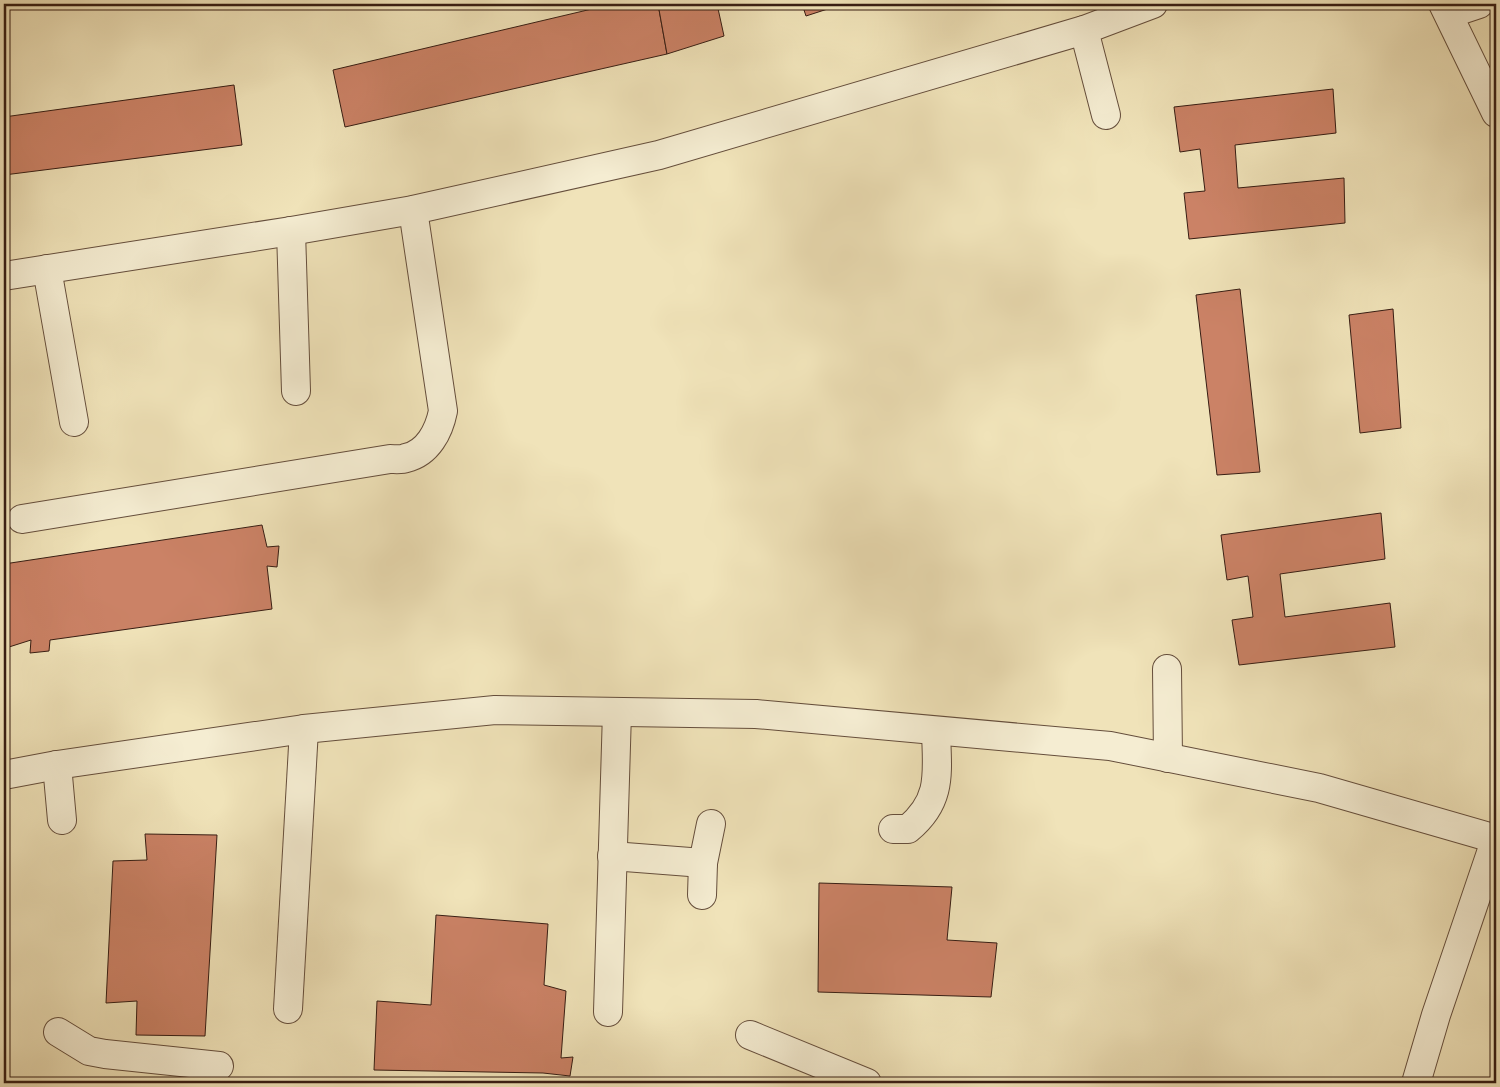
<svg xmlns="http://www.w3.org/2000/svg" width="1500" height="1087" font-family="'Libre Bodoni',serif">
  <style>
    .building { fill: #cb8266; stroke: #371d13 }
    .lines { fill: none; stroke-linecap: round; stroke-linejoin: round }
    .minor-casing { stroke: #654e3c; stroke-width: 30 }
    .minor { stroke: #f5edd2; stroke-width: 28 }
  </style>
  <rect width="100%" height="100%" fill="#f0e3b9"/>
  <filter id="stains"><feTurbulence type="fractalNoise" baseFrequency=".004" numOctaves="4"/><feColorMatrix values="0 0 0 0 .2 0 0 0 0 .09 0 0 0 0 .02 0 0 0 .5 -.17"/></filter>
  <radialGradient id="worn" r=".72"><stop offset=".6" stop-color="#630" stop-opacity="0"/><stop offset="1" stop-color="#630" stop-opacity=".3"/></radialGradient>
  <g class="building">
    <polygon points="613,4 658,4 667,54 345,127 333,70"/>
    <polygon points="658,4 717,4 724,36 667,54"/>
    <polygon points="802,4 843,4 806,16"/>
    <polygon points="234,85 242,145 4,175 4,117"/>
    <polygon points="1333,89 1336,133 1235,145 1238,188 1344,178 1345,223 1189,239 1184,193 1205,191 1200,149 1180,152 1174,107"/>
    <polygon points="1240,289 1260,472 1217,475 1196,295"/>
    <polygon points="1393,309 1401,428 1360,433 1349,315"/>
    <polygon points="1381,513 1385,559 1280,574 1285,617 1390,603 1395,647 1239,665 1232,620 1253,617 1248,576 1227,580 1221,535"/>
    <polygon points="262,525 267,547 279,546 277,567 267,566 272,609 50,640 49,651 30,653 31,640 9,647 4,614 4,564"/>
    <polygon points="145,834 217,835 205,1036 136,1035 137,1001 106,1003 113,861 147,860"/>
    <polygon points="819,883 952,887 947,940 997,943 991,997 818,992"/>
    <polygon points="436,915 548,924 544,985 566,991 561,1058 573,1057 570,1076 543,1073 374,1070 377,1001 431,1005"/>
  </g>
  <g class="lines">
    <defs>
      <g id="minor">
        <polyline points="1443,4 1496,113"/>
        <polyline points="1449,14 1479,4"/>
        <polyline points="1084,30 1106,115"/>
        <polyline points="291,231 296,391"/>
        <polyline points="47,269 74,422"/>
        <polyline points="4,276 291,231 413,210 659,155 1084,30 1153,4"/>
        <path d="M22 519 390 459C395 459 401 460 406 458 428 453 439 431 443 411L413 210"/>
        <polyline points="1167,669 1168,758"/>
        <polyline points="57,765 62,820"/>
        <polyline points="4,775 57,765 304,729 495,710 756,714 1110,746 1319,788 1496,839"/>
        <path d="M893 829H908C943 800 937 772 936 731"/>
        <polyline points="612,856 703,863"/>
        <polyline points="702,895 703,863 711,824"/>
        <polyline points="288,1009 304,729"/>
        <polyline points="608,1012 617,712"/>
        <polyline points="58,1032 89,1051 105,1054 219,1066"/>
        <polyline points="750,1035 867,1083"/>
        <polyline points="1416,1083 1436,1015 1496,838"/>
      </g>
    </defs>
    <use href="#minor" class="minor-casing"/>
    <use href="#minor" class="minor"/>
  </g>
  <rect width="1500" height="1087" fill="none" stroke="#f0e3b9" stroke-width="20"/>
  <rect x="5" y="5" width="1490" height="1077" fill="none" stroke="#371d13" stroke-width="2.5"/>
  <rect x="10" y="10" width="1480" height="1067" fill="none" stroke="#371d13"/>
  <rect width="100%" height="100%" filter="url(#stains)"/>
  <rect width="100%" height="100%" fill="url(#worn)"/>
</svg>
